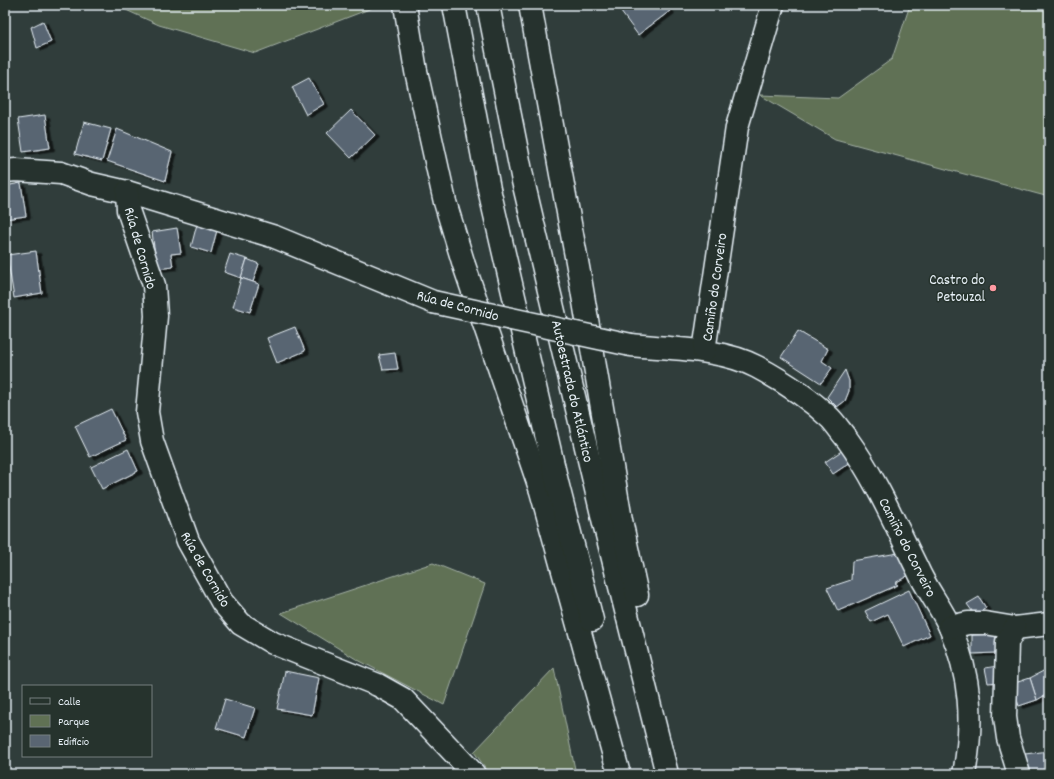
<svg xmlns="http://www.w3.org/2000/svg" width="1054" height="779" font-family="Dekko,sans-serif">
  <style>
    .green { fill: #607154; stroke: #a4b1a6 }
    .building { fill: #596572; stroke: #e8f1f8; filter: url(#shadow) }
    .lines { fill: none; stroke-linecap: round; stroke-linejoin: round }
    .minor-casing { stroke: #e8f1f8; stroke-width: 25 }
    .highway-casing { stroke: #e8f1f8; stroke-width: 25 }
    .minor { stroke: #26332d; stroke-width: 22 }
    .highway { stroke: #26332d; stroke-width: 22 }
    .minor-bridge-casing { stroke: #e8f1f8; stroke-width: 25; stroke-linecap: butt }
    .minor-bridge { stroke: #26332d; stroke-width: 22 }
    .poi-dot { fill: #ff9aa2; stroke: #26332d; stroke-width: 1.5 }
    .labels { text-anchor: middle; stroke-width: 3; stroke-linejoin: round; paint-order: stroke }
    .street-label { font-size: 15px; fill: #e8f1f8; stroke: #26332d }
    .poi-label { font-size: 15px; fill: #e8f1f8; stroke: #26332d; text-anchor: end }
  </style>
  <defs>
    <filter id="shadow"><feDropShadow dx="4.5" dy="2.5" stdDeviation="0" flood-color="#0009"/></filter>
  </defs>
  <rect width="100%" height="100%" fill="#303d3b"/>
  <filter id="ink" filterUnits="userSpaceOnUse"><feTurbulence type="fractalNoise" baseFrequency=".025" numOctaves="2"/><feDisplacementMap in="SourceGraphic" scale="8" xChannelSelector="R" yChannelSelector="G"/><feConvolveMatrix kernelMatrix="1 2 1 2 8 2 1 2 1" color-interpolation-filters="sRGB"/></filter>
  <g filter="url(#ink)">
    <g class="green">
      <polygon points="115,5 372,5 372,8 255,53 159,25"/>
      <polygon points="910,5 1049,5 1049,197 835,139 760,95 838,98 892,59"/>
      <polygon points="433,563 485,584 444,705 356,659 281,613"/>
      <polygon points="554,668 576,774 490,774 474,752"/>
    </g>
    <g class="building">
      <polygon points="631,5 666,5 670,11 638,35 621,12"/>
      <polygon points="43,21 51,42 37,48 31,27"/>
      <polygon points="309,78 324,104 306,115 292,87"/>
      <polygon points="351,110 375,135 351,158 327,133"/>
      <polygon points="45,115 50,148 23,152 18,119"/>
      <polygon points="84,122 111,129 102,161 75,154"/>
      <polygon points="117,129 172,152 165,181 107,161"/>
      <polygon points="21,183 26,216 5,219 5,186"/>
      <polygon points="197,224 217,230 211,253 191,247"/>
      <polygon points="177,228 181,253 171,254 173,267 157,269 152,232"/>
      <polygon points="36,251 42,293 14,298 7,255"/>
      <polygon points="230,254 247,259 241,278 224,272"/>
      <polygon points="247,259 259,264 253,282 241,278"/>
      <polygon points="241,278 259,284 250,312 233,307"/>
      <polygon points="295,327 305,351 277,363 267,338"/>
      <polygon points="798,331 828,349 822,361 832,368 821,383 781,357"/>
      <polygon points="395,353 398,369 383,370 379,355"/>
      <polygon points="845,370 849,381 849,391 845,401 837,407 827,397"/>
      <polygon points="111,409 126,440 90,457 75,426"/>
      <polygon points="128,449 138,471 102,489 91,467"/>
      <polygon points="843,450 851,462 833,474 825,462"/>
      <polygon points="898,553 909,575 895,583 898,585 838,611 827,588 851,580 852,561"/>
      <polygon points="909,590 930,635 904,647 888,614 871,622 865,611"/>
      <polygon points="979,597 986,608 975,615 967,604"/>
      <polygon points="996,634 996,653 972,654 972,635"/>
      <polygon points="998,666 1000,682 988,683 985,668"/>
      <polygon points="1049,668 1049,693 1037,700 1030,678"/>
      <polygon points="285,671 319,678 312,715 277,709"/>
      <polygon points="1030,678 1037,700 1019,706 1012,684"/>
      <polygon points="225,699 255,708 246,737 216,728"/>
      <polygon points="1049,751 1049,774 1028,774 1025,754"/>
    </g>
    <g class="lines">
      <defs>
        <g id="minor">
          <polyline points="5,171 16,170 61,173 92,184 127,192 275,237 433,302"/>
          <polyline points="127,192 128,210 154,285 156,316 147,412 152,441 188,541 222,602 241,624 273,643 378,685 403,699 474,774"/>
          <path d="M631 345C671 349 721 348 757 367 783 381 808 397 830 418 836 424 841 432 847 439 876 479 895 524 917 568 926 589 941 607 950 627 971 677 974 721 964 774"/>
          <polyline points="704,351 737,127 773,5"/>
          <polyline points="950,627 968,623 985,623 1015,628 1049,624"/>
          <polyline points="1015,628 1007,642 1005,717 1008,738 1019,774"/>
        </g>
        <g id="highway">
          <polyline points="405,5 416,71 445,202 464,265 541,491 619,774"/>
          <polyline points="454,5 489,189 558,486 592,620"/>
          <polyline points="488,5 523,181 604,523 667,774"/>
          <polyline points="530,5 580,278 621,520 637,595"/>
        </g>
      </defs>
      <use href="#minor" class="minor-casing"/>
      <use href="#highway" class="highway-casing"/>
      <use href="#minor" class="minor"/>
      <use href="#highway" class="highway"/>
      <defs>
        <polyline id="minor-bridge" points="433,302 631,345"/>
      </defs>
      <use href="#minor-bridge" class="minor-bridge-casing"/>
      <use href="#minor-bridge" class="minor-bridge"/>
    </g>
  </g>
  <circle class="poi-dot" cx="993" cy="288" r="4"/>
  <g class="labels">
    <g class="street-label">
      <text transform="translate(141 248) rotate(74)" y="5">Rúa de Cornido</text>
      <text transform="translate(714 287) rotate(-82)" y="5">Camiño do Corveiro</text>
      <text transform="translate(458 305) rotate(15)" y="5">Rúa de Cornido</text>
      <text transform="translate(573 391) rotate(77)" y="5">Autoestrada do Atlántico</text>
      <text transform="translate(908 547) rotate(63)" y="5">Camiño do Corveiro</text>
      <text transform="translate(206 569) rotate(60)" y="5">Rúa de Cornido</text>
    </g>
    <g class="poi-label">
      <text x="985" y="284">Castro do<tspan x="985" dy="17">Petouzal</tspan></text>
    </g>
  </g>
  <rect width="1054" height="779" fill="none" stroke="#26332d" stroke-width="20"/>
  <rect x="10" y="10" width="1034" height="759" fill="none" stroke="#e8f1f8" stroke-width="1.5" filter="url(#ink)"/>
  <rect x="22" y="685" width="130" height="72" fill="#26332d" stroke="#747f7e"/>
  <rect x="30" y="698" width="20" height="6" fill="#26332d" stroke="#747f7e"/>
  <text x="58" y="705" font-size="12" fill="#e8f1f8">Calle</text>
  <rect x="30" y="715" width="20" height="12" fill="#607154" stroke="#747f7e"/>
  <text x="58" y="725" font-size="12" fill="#e8f1f8">Parque</text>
  <rect x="30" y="735" width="20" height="12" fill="#596572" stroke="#747f7e"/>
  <text x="58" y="745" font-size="12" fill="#e8f1f8">Edificio</text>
</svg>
